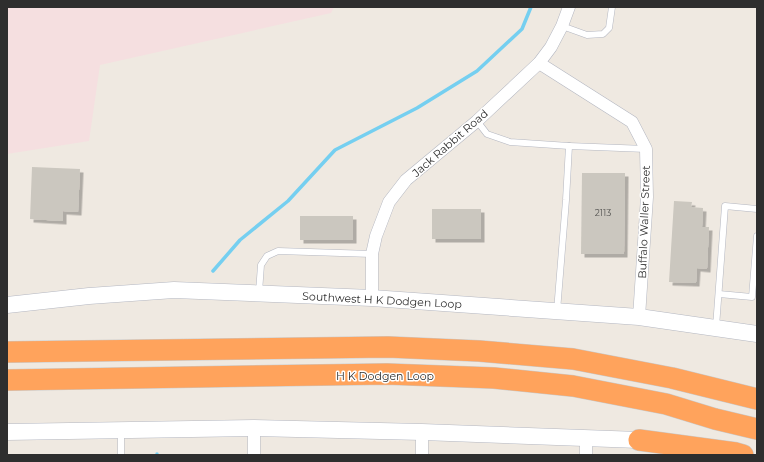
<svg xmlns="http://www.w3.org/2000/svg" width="764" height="462" font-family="Montserrat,sans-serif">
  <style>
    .medical { fill: #f5dfe0 }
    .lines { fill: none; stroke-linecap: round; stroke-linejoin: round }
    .stream { stroke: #75cff0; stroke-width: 3.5 }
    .building { fill: #cbc7bf; filter: url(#shadow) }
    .lane-casing { stroke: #b4b7c1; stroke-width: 7 }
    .street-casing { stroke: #b4b7c1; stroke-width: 13 }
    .secondary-casing { stroke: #b4b7c1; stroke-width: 17 }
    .highway-casing { stroke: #c9c9c9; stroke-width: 22 }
    .lane { stroke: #fff; stroke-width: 6 }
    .street { stroke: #fff; stroke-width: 12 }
    .secondary { stroke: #fff; stroke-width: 16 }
    .highway { stroke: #ffa35c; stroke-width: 21 }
    .labels { text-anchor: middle; stroke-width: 3; stroke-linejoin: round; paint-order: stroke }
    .number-label { font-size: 9px; fill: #555452 }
    .street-label { font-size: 11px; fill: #2e2e2e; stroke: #fff }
  </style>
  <defs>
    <filter id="shadow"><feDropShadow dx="3.5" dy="3.5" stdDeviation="0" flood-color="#0004"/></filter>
  </defs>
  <rect width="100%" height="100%" fill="#efe9e1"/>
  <polygon class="medical" points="7,7 334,7 331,13 100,65 89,141 7,154"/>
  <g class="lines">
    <g class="stream">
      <polyline points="213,271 240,240 288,201 335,150 417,108 477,71 522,29 531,7"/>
      <polyline points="157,455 157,454"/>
    </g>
  </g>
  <g class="building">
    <polygon points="32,167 80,169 78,212 63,211 63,221 30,219"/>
    <polygon points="582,173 625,173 624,254 581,254"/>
    <polygon points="674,201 692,202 691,207 703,208 702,227 709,227 707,269 697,268 696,283 669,282"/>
    <rect x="432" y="209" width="49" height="30"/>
    <rect x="300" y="216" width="53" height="24"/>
  </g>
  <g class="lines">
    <defs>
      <g id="lane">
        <polyline points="562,26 587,35 603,34 609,28 612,7"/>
        <polyline points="477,121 487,134 510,142 569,146"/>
        <polyline points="259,292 261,265 267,256 278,251 372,254"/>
        <polyline points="719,294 752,297 757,236"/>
        <polyline points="557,311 566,200 569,146 646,149"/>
        <polyline points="716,327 725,206 757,209"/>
        <polyline points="121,455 121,431"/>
      </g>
      <g id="street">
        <polyline points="539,63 632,122 646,149 647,197 639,317"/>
        <polyline points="372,298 372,254 376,236 389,202 406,180 477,121 539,63 551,47 562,26 569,7"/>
        <polyline points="254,428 254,455"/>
        <polyline points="586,438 586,455"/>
        <polyline points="422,455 422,432"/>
      </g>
      <g id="secondary">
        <polyline points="7,305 89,296 174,290 372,298 639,317 757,334"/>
        <polyline points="7,432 254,428 422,432 639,440 649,442"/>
      </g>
      <g id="highway">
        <polyline points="7,352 388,347 479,351 573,359 672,378 757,399"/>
        <polyline points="7,380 387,374 494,378 573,386 666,404 715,419 757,429"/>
        <polyline points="639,440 736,453 743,455"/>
      </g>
    </defs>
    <use href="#lane" class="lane-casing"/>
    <use href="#street" class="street-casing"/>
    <use href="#secondary" class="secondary-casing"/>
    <use href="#highway" class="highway-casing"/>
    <use href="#lane" class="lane"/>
    <use href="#street" class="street"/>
    <use href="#secondary" class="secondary"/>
    <use href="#highway" class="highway"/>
  </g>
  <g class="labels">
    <g class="number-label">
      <text x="603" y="216">2113</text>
    </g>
    <g class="street-label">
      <text transform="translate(450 143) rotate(-41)" y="4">Jack Rabbit Road</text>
      <text transform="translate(644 222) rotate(-88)" y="4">Buffalo Waller Street</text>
      <text transform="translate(382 300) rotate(3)" y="4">Southwest H K Dodgen Loop</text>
      <text x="385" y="380">H K Dodgen Loop</text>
    </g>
  </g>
  <rect width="764" height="462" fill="none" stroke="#2e2e2e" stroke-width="16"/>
</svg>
